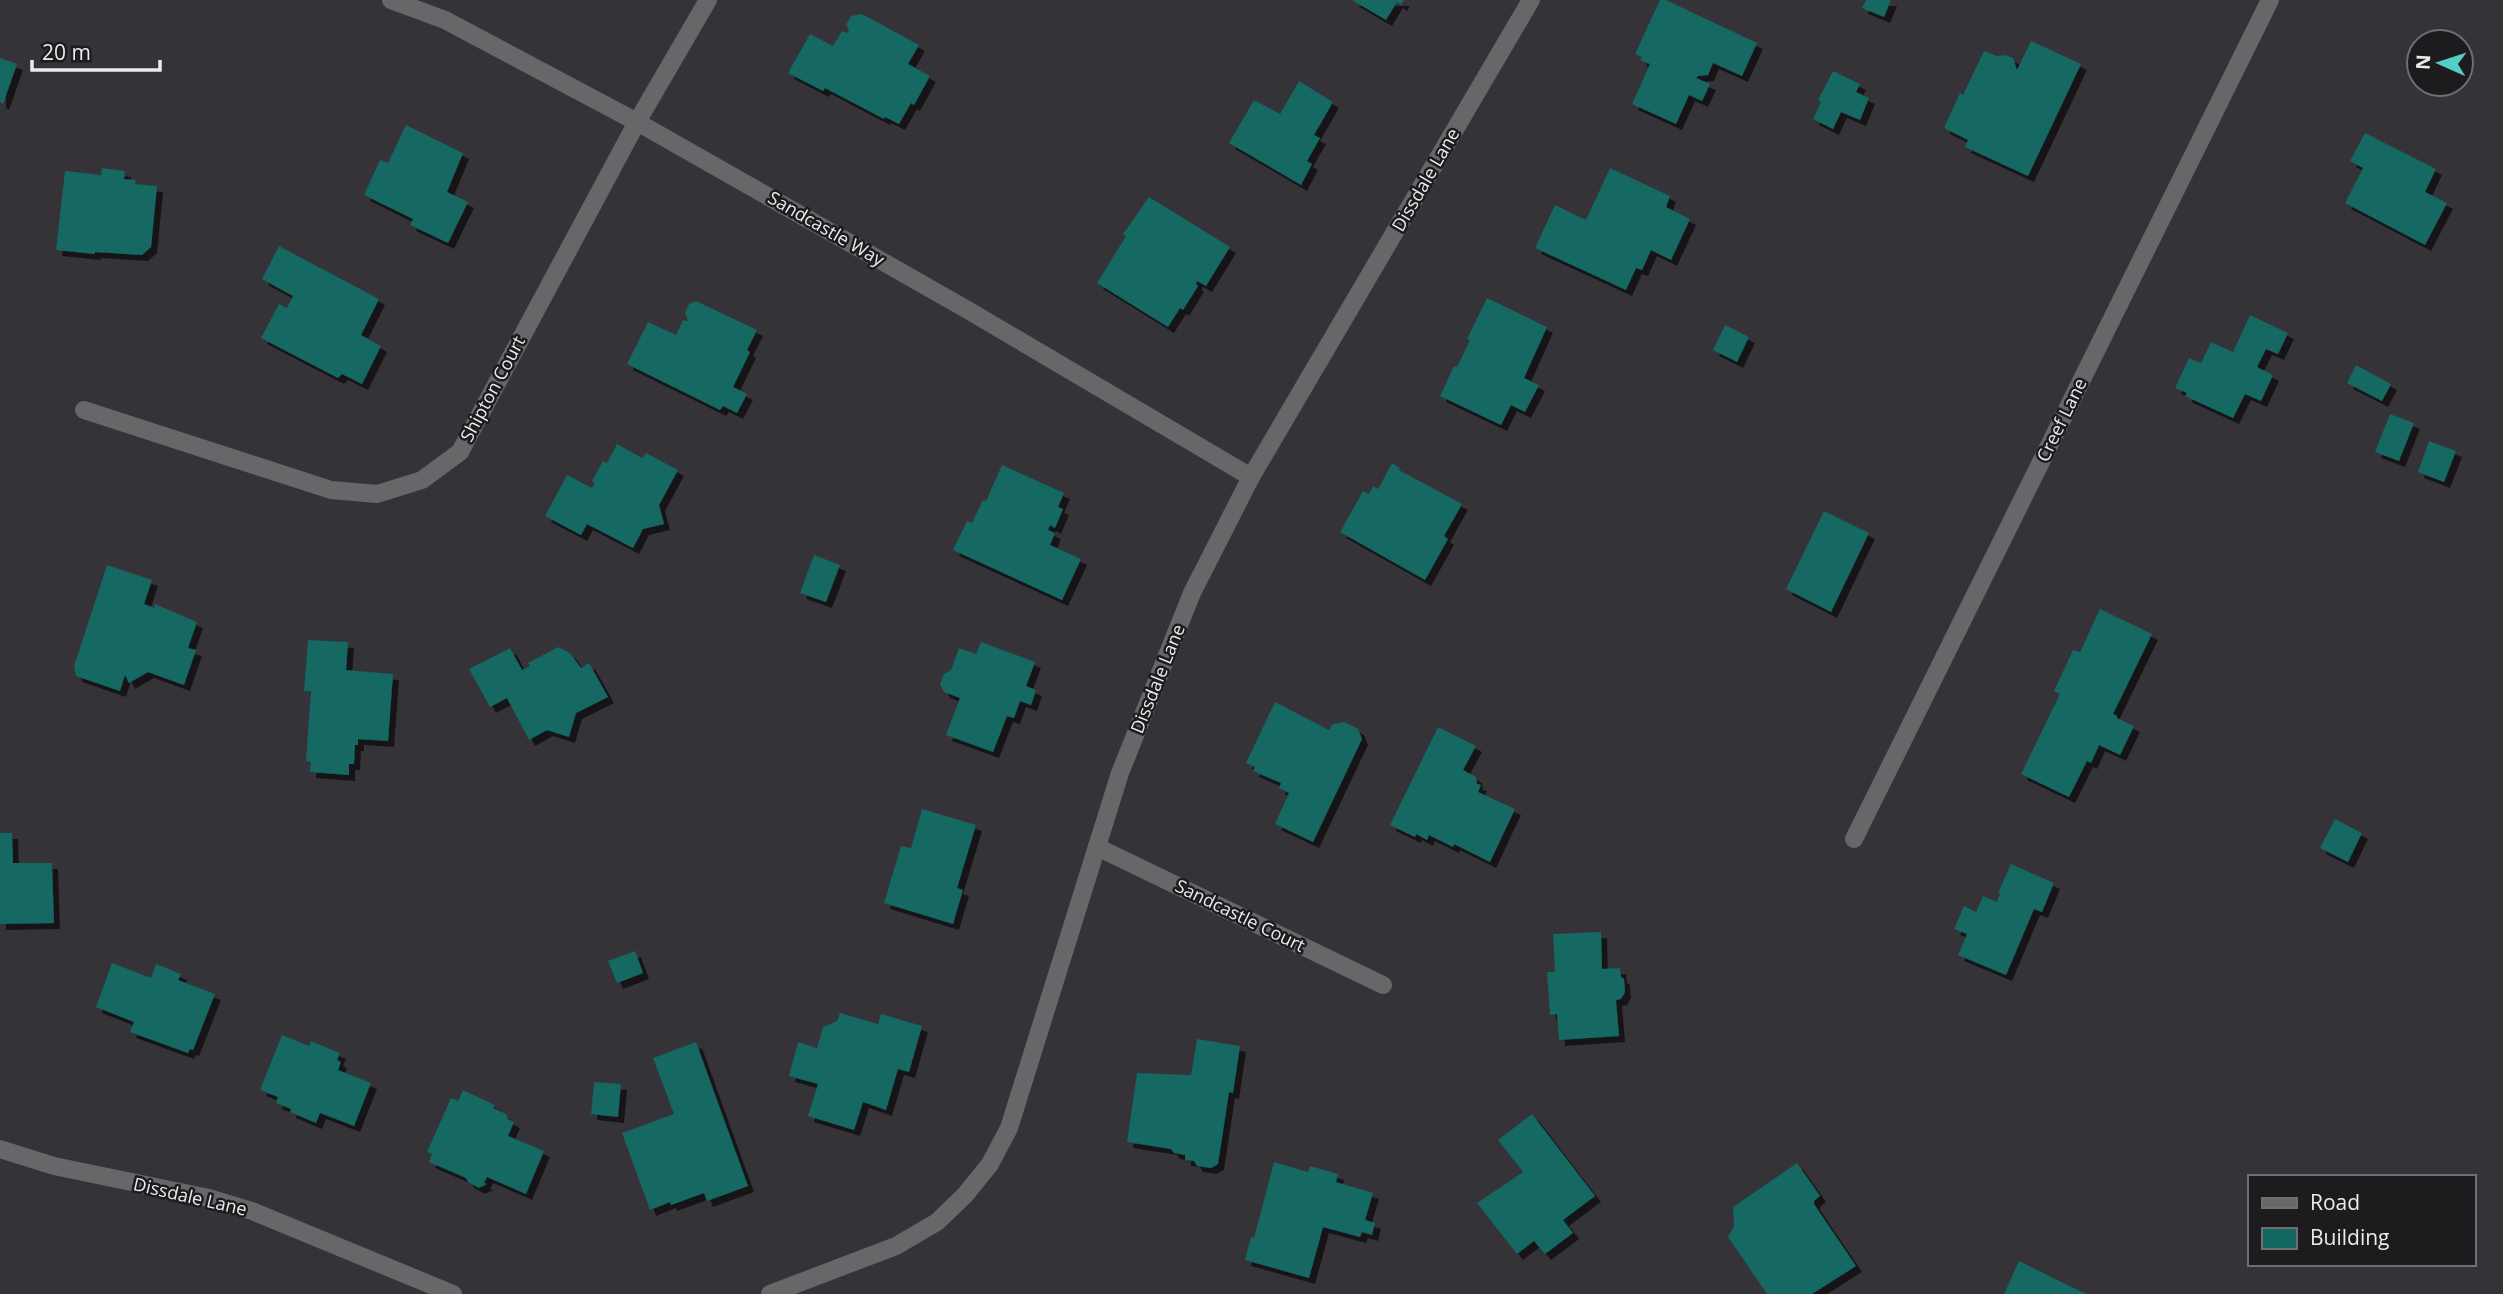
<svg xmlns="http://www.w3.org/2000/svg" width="2503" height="1294" font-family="'Open Sans',sans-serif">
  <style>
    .building { fill: #126763; filter: url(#shadow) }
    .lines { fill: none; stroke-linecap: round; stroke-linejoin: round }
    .street { stroke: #686669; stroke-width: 18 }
    .labels { text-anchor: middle; stroke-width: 5; stroke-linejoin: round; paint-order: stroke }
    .street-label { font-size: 18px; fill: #edeaee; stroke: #1d1b1e }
  </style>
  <defs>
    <filter id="shadow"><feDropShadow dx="6" dy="6" stdDeviation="0" flood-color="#0009"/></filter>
  </defs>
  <rect width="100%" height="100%" fill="#363338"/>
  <g class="building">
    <polygon points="1352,0 1404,0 1401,5 1397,2 1386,20"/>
    <polygon points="1660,0 1666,0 1757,43 1742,76 1713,63 1708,75 1698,76 1696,78 1710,84 1702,101 1689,95 1676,124 1632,104 1650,64 1640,60 1642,57 1635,54"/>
    <polygon points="1866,0 1891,0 1884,17 1862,8"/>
    <polygon points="862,14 919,45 908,64 930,76 914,105 911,103 899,124 885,117 884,119 825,88 823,91 788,73 810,34 833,46 842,31 847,33 849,30 846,25 851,16"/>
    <polygon points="2031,41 2081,64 2028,176 1965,147 1968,140 1944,128 1960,93 1963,95 1984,51 1997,56 2005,55 2013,58 2017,70"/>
    <polygon points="0,58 17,64 3,104 0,102"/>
    <polygon points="1833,71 1860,84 1856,92 1869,98 1860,120 1841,112 1833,129 1813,119 1821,102 1818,100"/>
    <polygon points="1299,81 1333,102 1314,135 1320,138 1307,161 1312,164 1301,185 1229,143 1254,100 1280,114"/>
    <polygon points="406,125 463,153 447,192 468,202 448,243 410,225 413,219 364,195 380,160 388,163"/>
    <polygon points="2365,133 2436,169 2425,192 2447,203 2425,245 2345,203 2363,168 2350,161"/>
    <polygon points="102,168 125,171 124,179 136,180 135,184 157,186 151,247 142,255 95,252 95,254 56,250 65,171 101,175"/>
    <polygon points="1610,168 1670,196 1666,207 1690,219 1671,260 1651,250 1642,270 1636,268 1626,290 1535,248 1555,205 1586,220"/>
    <polygon points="1149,197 1230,247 1206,286 1197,281 1196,284 1198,286 1183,310 1180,308 1168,327 1097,283 1126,236 1123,234"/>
    <polygon points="279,246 379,299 361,335 381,346 362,384 342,374 338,378 261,338 279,304 287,308 293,296 262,279"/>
    <polygon points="1487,298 1547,327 1524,378 1539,385 1525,412 1511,405 1501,425 1440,396 1454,366 1457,367 1470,340 1467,339"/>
    <polygon points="696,301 757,330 747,350 750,352 733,387 747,394 737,413 723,406 720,410 627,364 648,322 676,335 683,320 688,321 685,313 689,304"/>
    <polygon points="2250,315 2288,333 2278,354 2266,349 2257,367 2273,375 2261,401 2245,394 2233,418 2185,396 2187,393 2175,388 2189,358 2201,363 2211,342 2233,352"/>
    <polygon points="1725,325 1749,337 1737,362 1713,350"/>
    <polygon points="2356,365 2391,384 2382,401 2347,383"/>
    <polygon points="2390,414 2414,423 2399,461 2375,452"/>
    <polygon points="2429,441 2456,451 2444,482 2418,472"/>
    <polygon points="617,444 642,458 646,453 678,470 659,505 664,524 643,529 633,548 587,524 581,535 545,516 567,475 592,488 595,483 592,481 603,461 607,463"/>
    <polygon points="1392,463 1400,468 1399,470 1462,504 1444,536 1448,539 1425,580 1340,532 1363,491 1369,494 1373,486 1378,489"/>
    <polygon points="1002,465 1064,493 1058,507 1063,509 1055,528 1050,525 1048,530 1055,533 1050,545 1081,559 1062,600 953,550 967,521 972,523 983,500 986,501"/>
    <polygon points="1824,511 1869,533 1831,612 1786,589"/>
    <polygon points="814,555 840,565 826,602 800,593"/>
    <polygon points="107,565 152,580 144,604 154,608 155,604 197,622 188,648 196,650 184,685 148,672 129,683 125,675 120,691 76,676 74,666"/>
    <polygon points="2100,609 2152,634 2113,714 2117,716 2117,718 2134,726 2120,755 2099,745 2091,763 2087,761 2069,797 2021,774 2060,694 2054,691 2073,650 2080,652"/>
    <polygon points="308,640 348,642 346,670 393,674 388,741 358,739 358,745 355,745 354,764 349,764 349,775 310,772 311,762 306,761 311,691 304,691"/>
    <polygon points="981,642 1035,662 1026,686 1036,690 1031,705 1020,701 1014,718 1007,716 993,752 946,735 960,698 944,692 940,684 944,674 951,670 959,648 976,654"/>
    <polygon points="558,647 570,653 581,668 589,663 608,697 576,713 569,737 547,730 529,740 507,698 490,707 469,669 510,648 522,670 530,666 528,663"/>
    <polygon points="1275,702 1329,730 1333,724 1345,722 1358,729 1362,739 1313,842 1275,824 1289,793 1279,788 1281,783 1253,771 1255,767 1246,763"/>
    <polygon points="1438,727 1476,746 1463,770 1476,777 1477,784 1481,785 1478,792 1515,809 1490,862 1454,844 1453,847 1429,835 1427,840 1416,834 1415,837 1390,825"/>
    <polygon points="922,809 976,825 957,888 963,890 953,924 884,903 901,846 911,848"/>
    <polygon points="2335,819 2362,833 2348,862 2320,848"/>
    <polygon points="0,833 12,833 13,863 52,863 54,923 0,924"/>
    <polygon points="2011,864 2054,883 2042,912 2034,909 2006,975 1958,955 1967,934 1954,929 1964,906 1976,912 1983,896 1997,902 2000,894 1998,893"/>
    <polygon points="1601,932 1602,969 1620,968 1621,977 1624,979 1625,992 1621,999 1616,1000 1619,1036 1559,1040 1557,1014 1550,1015 1547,972 1555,972 1553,934"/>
    <polygon points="635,951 643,973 617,983 608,961"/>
    <polygon points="112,963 151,978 156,964 181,974 178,980 215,994 193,1050 190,1049 188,1053 130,1032 134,1022 96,1007"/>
    <polygon points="840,1013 878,1024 881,1014 922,1026 909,1072 898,1069 886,1110 863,1102 854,1130 808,1116 818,1084 789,1076 798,1042 817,1048 823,1027 837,1021"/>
    <polygon points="282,1035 309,1046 311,1041 340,1053 337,1060 341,1062 338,1070 371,1083 354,1126 320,1113 316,1123 290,1112 291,1109 276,1103 278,1097 260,1090"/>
    <polygon points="1197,1039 1240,1046 1233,1093 1229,1092 1218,1164 1211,1168 1197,1166 1194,1161 1185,1160 1185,1155 1174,1153 1171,1149 1127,1142 1137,1073 1191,1075"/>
    <polygon points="696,1042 748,1186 707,1201 704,1193 671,1205 670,1202 650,1210 622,1133 674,1114 653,1058"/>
    <polygon points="594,1082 621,1084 618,1117 591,1114"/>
    <polygon points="463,1090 495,1105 493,1108 506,1114 508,1119 514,1122 508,1136 544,1151 526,1194 487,1177 484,1183 487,1184 479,1188 468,1182 466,1178 429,1162 432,1154 427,1152 451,1098 458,1101"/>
    <polygon points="1532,1114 1595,1196 1563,1220 1573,1233 1545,1254 1534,1241 1517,1254 1477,1203 1523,1172 1498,1140"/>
    <polygon points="1274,1162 1308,1172 1310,1166 1338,1174 1336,1182 1373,1193 1365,1220 1375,1223 1372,1235 1362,1232 1360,1237 1323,1227 1309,1278 1245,1260 1251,1237 1254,1238"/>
    <polygon points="1797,1163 1820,1196 1814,1201 1814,1204 1856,1266 1812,1294 1767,1294 1728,1237 1734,1226 1733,1207"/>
    <polygon points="2019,1261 2086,1294 2004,1294"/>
  </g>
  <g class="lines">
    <g class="street">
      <polyline points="391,0 445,20 637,122 966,309 1251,477"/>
      <polyline points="84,410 331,490 377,494 422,480 460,452 637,122 708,0"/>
      <polyline points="1854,839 2270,0"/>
      <polyline points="1097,847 1383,985"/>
      <polyline points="0,1149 54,1166 209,1198 252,1211 453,1294"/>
      <polyline points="770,1294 896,1246 937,1222 965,1195 990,1164 1009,1128 1120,773 1192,593 1251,477 1531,0"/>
    </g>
  </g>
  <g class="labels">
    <g class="street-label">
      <text transform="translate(1426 180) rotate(-60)" y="6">Dissdale Lane</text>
      <text transform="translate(826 229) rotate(30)" y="6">Sandcastle Way</text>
      <text transform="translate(493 389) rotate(-62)" y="6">Shipton Court</text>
      <text transform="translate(2062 420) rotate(-64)" y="6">Creef Lane</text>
      <text transform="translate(1158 679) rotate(-68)" y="6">Dissdale Lane</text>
      <text transform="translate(1240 916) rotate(26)" y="6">Sandcastle Court</text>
      <text transform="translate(190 1197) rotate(13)" y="6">Dissdale Lane</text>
    </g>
  </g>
  <rect x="2248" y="1175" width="228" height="91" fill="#1d1b1e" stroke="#706e71" stroke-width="2"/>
  <rect x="2262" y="1198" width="35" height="10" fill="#686669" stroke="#706e71" stroke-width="2"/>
  <text x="2310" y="1210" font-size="21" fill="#edeaee">Road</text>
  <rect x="2262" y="1228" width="35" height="21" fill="#126763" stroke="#706e71" stroke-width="2"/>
  <text x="2310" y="1245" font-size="21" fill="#edeaee">Building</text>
  <g transform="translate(2440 63) rotate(273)"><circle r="33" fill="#1d1b1e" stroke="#706e71" stroke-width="2"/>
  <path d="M0-5L12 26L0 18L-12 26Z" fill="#54cdc6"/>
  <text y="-10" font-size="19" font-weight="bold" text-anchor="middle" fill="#edeaee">N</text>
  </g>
  <path d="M32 60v10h128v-10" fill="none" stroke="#edeaee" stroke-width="3.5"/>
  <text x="42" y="60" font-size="21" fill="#edeaee" stroke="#1d1b1e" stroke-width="5" paint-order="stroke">20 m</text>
</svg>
